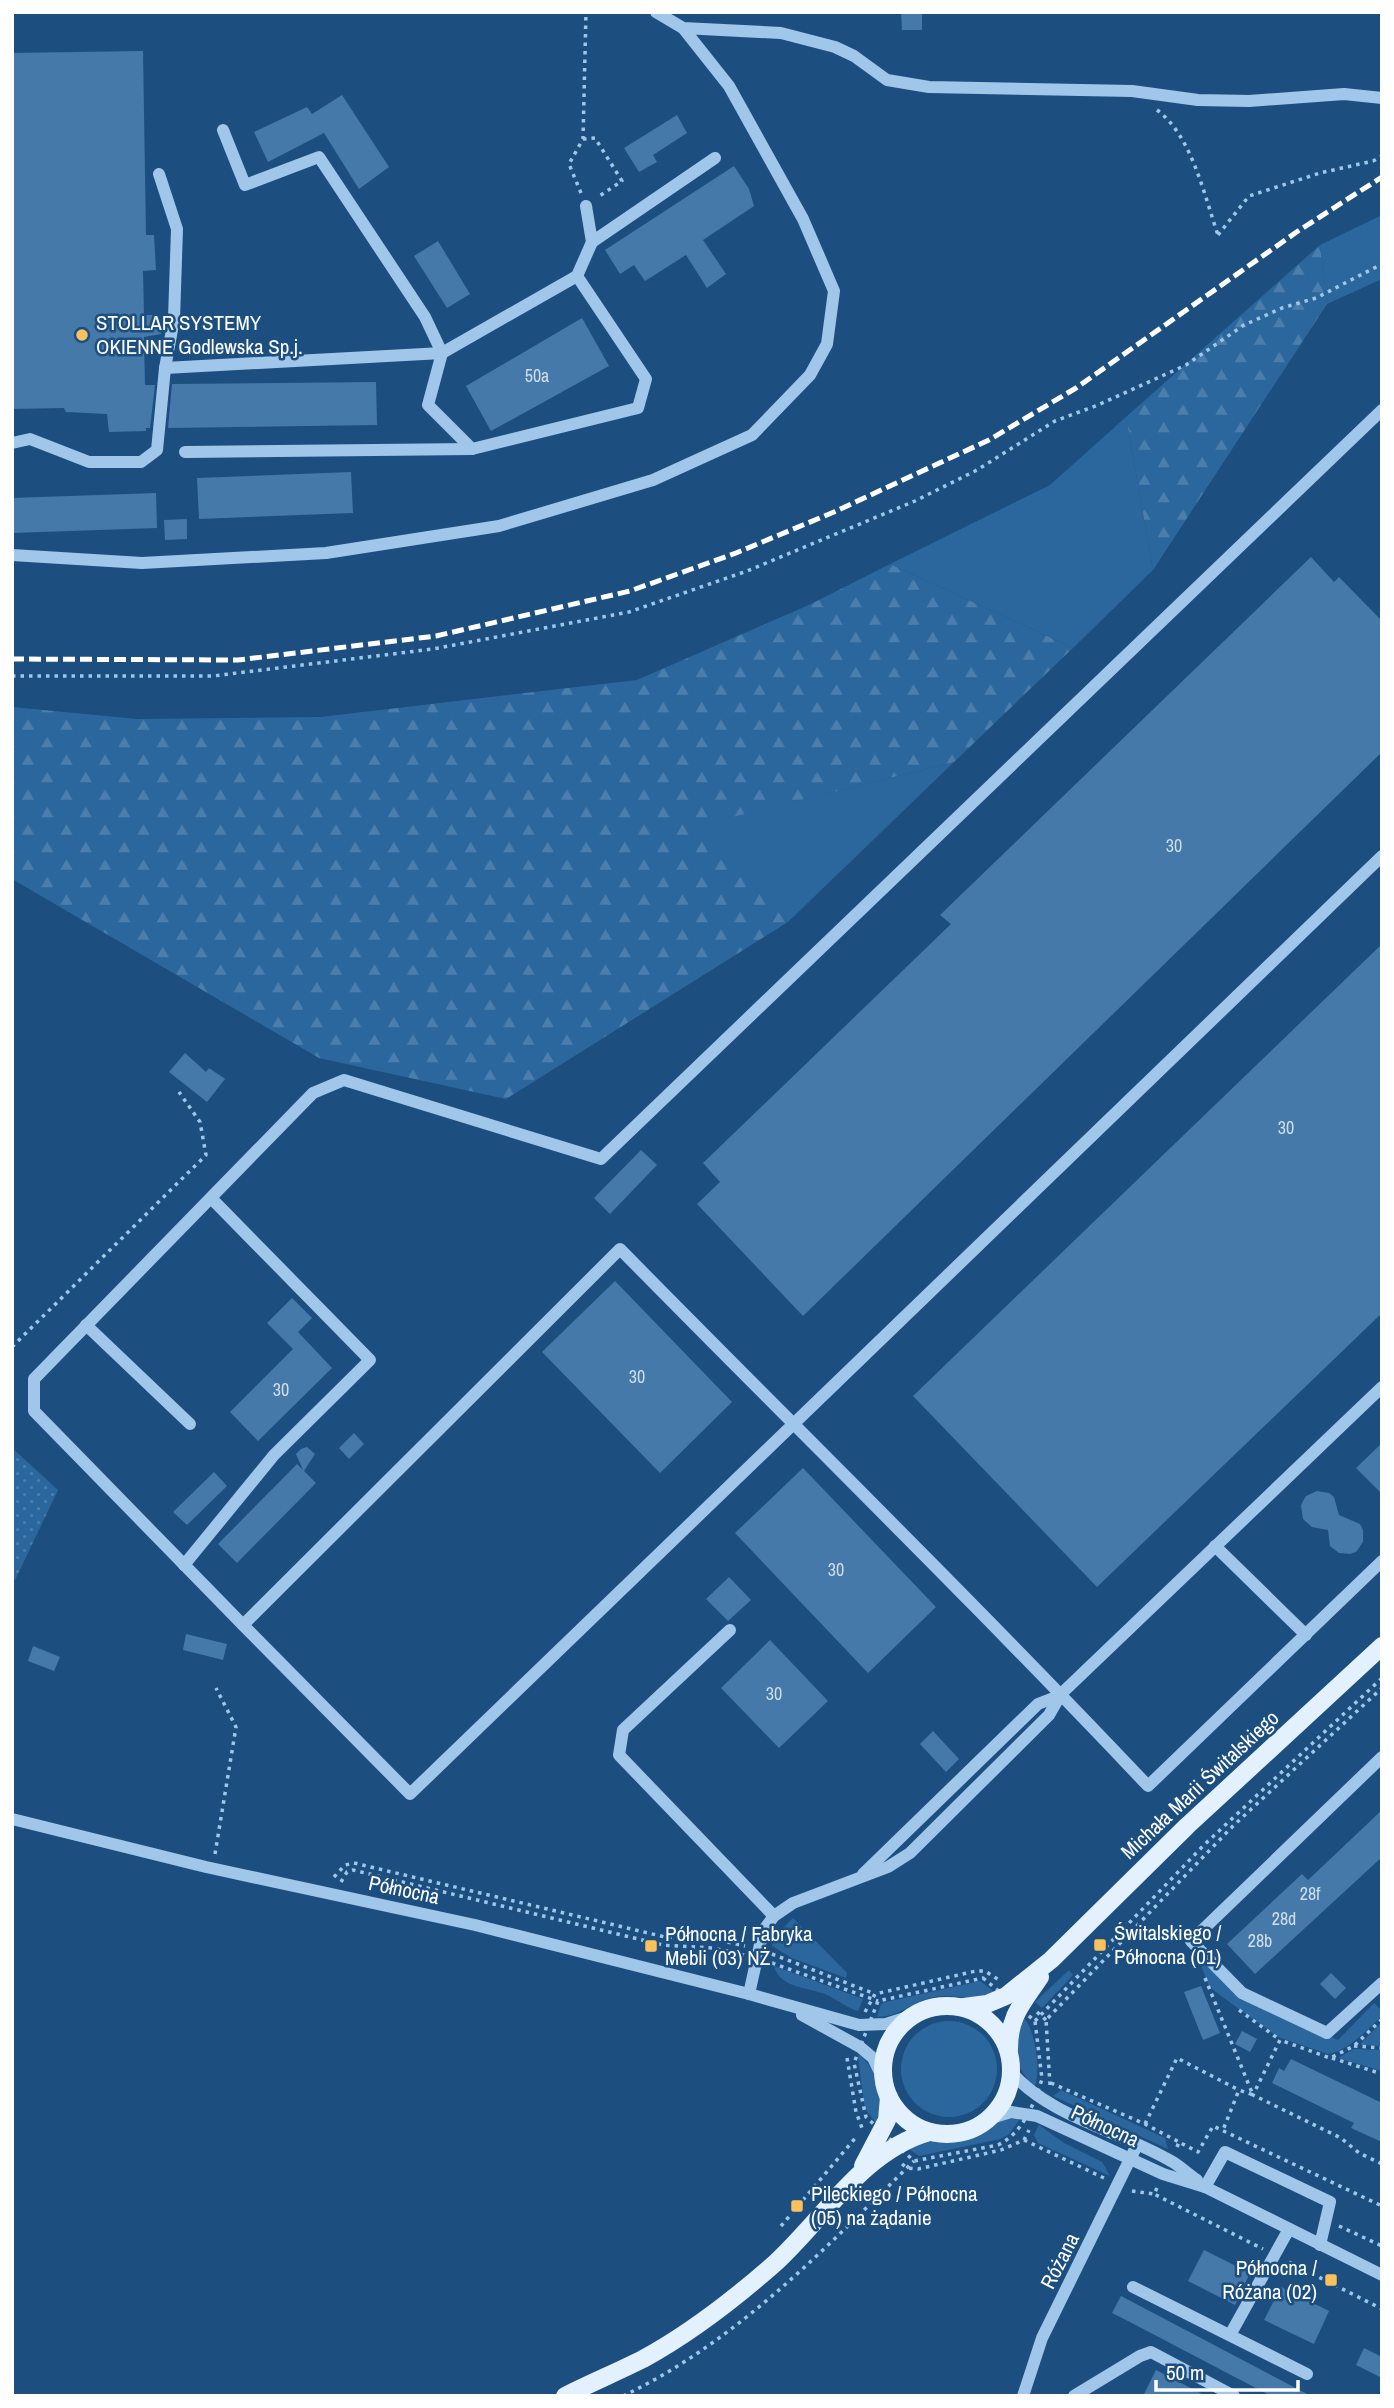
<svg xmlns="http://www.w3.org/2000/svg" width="1394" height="2408" font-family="'Archivo Narrow',sans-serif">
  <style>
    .grass { fill: #2b679d }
    .forest { fill: url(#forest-firs) }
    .park { fill: url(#park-dots) }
    .building { fill: #4479aa }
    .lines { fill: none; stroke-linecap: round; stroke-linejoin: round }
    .path { stroke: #a0c7e9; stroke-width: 3.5; stroke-dasharray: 3.5 5; stroke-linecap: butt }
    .minor { stroke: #a0c7e9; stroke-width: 12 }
    .major { stroke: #e3f0fe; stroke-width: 18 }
    .rail { stroke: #fff; stroke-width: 5; stroke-dasharray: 12 5; stroke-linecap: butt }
    .poi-dot { fill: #fac15d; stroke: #1c4f80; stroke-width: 2.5 }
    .labels { text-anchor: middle; stroke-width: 5; stroke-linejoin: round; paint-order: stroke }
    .number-label { font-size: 18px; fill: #d0deea }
    .poi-label { font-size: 21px; fill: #fff; stroke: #1c4f80; text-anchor: start }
    .street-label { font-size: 21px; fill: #fff; stroke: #1c4f80 }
  </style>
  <defs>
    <pattern id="forest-firs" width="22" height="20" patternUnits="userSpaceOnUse" patternTransform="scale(1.75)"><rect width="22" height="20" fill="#2b679d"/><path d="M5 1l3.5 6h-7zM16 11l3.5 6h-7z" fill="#4b7eac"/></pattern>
    <pattern id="park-dots" width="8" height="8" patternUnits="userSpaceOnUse" patternTransform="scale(1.75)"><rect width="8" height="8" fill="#2b679d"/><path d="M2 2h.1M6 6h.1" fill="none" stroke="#4b7eac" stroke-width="1.8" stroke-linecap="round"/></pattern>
  </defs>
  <rect width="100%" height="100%" fill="#1c4f80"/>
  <g class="grass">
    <polygon points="1382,215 1382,279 1327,304 1320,245"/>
    <polygon points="1126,417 1153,570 1073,648 890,564 1050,485"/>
    <polygon points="954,762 788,922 695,826"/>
    <polygon points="793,1918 847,1973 846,1978 792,1958 772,1946 775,1937"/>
    <path d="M1196 1952 1248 1999 1338 2040 1374 2003 1382 2011V2016C1365 2031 1350 2050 1328 2054L1278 2037 1221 1996 1209 1986Z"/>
    <path d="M774 1966 863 1999 858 2011C847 2008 838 2000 827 1995 809 1987 780 1989 774 1966Z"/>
    <polygon points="1069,1970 1073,1975 1042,2008 1035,2002"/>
    <path d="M980 1981 995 1992C975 2004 955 1993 934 1997 913 2001 899 2017 877 2017L881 2004 886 2002Z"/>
    <path d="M1023 2017C1035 2028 1041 2070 1035 2086 1010 2066 1016 2044 1023 2017Z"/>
    <circle cx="949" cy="2069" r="48"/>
    <polygon points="1382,2022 1382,2046 1361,2045 1361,2043"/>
    <polygon points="1354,2049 1382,2050 1382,2071 1338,2058"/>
    <path d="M860 2055C878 2072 885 2099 876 2123L866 2110 864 2103 858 2056Z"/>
    <polygon points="1061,2090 1165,2138 1168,2149 1053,2096"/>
    <polygon points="1021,2118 1008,2135 1000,2139 919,2156 906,2147 927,2139 949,2141 967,2138 1003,2119"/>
    <polygon points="1039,2125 1064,2143 1102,2162 1110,2176 1038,2143 1034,2135"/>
  </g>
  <g class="forest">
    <polygon points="1320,245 1327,304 1153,570 1126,417"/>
    <polygon points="890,564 1073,648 954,762 696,826 788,922 506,1099 319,1058 12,879 12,707 137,719 321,717 637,680 811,604"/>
  </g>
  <polygon class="park" points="12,1448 58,1490 15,1580 12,1578"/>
  <g class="building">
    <polygon points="901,12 922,12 922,30 902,30"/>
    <polygon points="143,51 146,235 154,235 156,270 143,271 144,315 159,315 161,334 144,337 145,385 155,385 150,428 146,428 146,431 109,432 107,414 66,412 64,408 12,409 12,53"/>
    <polygon points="342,95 389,167 359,189 324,133 268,162 254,132 307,107 312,114"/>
    <polygon points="677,115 687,133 653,155 657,162 639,172 624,148"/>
    <polygon points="734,166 749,189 754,206 703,240 726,274 707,288 686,255 645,281 634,265 620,274 605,250"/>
    <polygon points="438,241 470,294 447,308 414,256"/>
    <polygon points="582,318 609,366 491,431 466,386"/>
    <polygon points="376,382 377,425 168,428 172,384"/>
    <polygon points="351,472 353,513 199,519 197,478"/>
    <polygon points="156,493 157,528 12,533 12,498"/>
    <polygon points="187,519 187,539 165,540 164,520"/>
    <polygon points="1311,557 1334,582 1339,577 1382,621 1382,752 803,1316 697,1204 720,1182 703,1163 951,924 940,915"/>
    <polygon points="1382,944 1382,1313 1097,1587 913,1396"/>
    <polygon points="185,1053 206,1072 209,1068 225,1079 207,1102 169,1072"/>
    <polygon points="641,1150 657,1165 610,1214 594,1198"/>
    <polygon points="615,1281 732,1402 660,1473 542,1352"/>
    <polygon points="292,1298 312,1318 298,1332 332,1368 258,1441 230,1412 293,1349 267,1323"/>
    <polygon points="354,1433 364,1444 349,1459 339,1448"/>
    <polygon points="1382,1443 1382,1494 1356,1468"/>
    <polygon points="307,1447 315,1454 304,1471 316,1483 237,1563 218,1544 297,1464 303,1470 296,1454 301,1449"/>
    <polygon points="803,1468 936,1607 868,1673 735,1533"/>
    <polygon points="214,1472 227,1486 187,1525 173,1512"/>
    <polygon points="1317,1491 1329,1493 1334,1497 1339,1515 1360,1524 1363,1530 1363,1542 1356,1552 1350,1554 1339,1553 1330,1546 1328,1530 1312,1527 1303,1519 1301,1506 1303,1501 1306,1496"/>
    <polygon points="729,1577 751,1600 728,1621 706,1599"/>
    <polygon points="186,1634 227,1644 223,1660 183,1650"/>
    <polygon points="770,1640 828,1701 779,1748 721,1688"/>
    <polygon points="33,1646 60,1657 54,1671 28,1661"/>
    <polygon points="933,1731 959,1759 946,1772 920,1744"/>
    <polygon points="1382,1810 1382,1857 1255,1974 1227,1944 1302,1874 1308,1880"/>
    <polygon points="1331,1973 1346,1988 1335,1999 1320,1984"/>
    <polygon points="1201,1986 1220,2033 1203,2040 1184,1992"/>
    <polygon points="1242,2031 1257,2039 1250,2052 1235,2044"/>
    <polygon points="1291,2059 1382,2103 1382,2142 1351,2128 1354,2123 1272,2083 1279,2068 1284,2071"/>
    <polygon points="1204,2250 1250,2273 1235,2305 1188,2281"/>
    <polygon points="1281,2287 1329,2311 1314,2344 1264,2320"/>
    <polygon points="1121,2296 1311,2396 1271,2396 1128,2321 1112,2313"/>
    <polygon points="1364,2348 1382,2357 1382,2378 1356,2365"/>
    <polygon points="1156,2370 1206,2396 1143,2396"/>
  </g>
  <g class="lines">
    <g class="path">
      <path d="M1157 110C1192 136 1204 195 1218 235"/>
      <polyline points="583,139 595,138 622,181 598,197"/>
      <polyline points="581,193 569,164 583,139 586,12"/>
      <polyline points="1218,235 1249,196 1320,173 1373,161 1382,156"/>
      <polyline points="12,676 213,676 433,649 629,612 747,571 915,501 977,470 1055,421 1098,405 1186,365 1244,325 1282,308 1316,298 1382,264"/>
      <polyline points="12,1347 206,1155 200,1122 179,1092"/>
      <polyline points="215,1854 236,1727 216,1688"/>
      <polyline points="334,1877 345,1865 354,1863 665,1937 714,1939 745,1946"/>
      <polyline points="341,1882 347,1872 353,1870 663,1945 713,1948 744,1955"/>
      <polyline points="772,1954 875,1994"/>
      <polyline points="772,1963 878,2001"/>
      <path d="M983 1978 1035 2021 1042 2079C1034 2104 1023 2133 998 2145L914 2161 866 2117 854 2063 878 2001Z"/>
      <polyline points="1205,1978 1253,2095 1239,2090 1223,2130"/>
      <polyline points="1239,2010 1280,2040"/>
      <polyline points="865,2012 875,1994 976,1971 985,1971 999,1980"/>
      <polyline points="1037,2012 1046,2020"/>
      <polyline points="1382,2019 1354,2046 1330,2058 1280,2040 1253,2095 1341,2138 1359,2153 1382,2164"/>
      <polyline points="1035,2021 1204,1845 1382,1678"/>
      <polyline points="1354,2046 1382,2048"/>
      <polyline points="847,2058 856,2112 862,2128"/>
      <polyline points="1332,2058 1382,2074"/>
      <polyline points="1051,2083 1145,2124 1179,2142"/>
      <polyline points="1050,2085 1046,2020 1233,1826 1382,1688"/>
      <polyline points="1145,2124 1177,2058 1239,2090"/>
      <polyline points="1024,2140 1104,2178"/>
      <polyline points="1177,2147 1179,2142 1198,2152 1213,2126 1382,2206"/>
      <polyline points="902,2164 907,2168 918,2169 1001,2150 1024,2140 1029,2130"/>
      <polyline points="1157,2188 1154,2194 1263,2249"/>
      <polyline points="1132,2191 1154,2194"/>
      <polyline points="781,2226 857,2136"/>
      <polyline points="1339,2226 1382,2246"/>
      <polyline points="1289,2262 1382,2309"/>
      <path d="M623 2396C738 2341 824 2249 914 2161"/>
    </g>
    <g class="minor">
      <polyline points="656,12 683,28 781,33 835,47 854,56 887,80 929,87 1132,91 1198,100 1249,101 1344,94 1382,98"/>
      <polyline points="223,130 245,185 319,157 425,317 442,353 428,405 472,449 638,408 646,379 577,276"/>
      <polyline points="586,206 592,242 715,158"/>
      <polyline points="165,368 442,353 577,276 592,242"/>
      <polyline points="12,443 30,439 89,462 141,462 157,450 165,368 174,319 177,229 159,174"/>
      <polyline points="185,452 472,449"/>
      <polyline points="12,555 142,563 326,553 499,526 653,480 752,435 810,375 827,344 834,291 803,219 729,86 683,28"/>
      <path d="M1382 856 410 1794 243 1625 620 1249C796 1428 976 1604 1148 1786L1382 1561"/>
      <polyline points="86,1325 190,1424"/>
      <polyline points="1215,1546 1306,1635"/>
      <polyline points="184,1565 274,1455 370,1360 211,1198"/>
      <polyline points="243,1625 34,1411 34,1379 313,1093 344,1080 601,1159 1382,410"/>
      <polyline points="730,1630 623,1730 619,1755 774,1916"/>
      <polyline points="1382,1757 1191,1941 1242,1993 1327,2033 1382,1983"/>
      <polyline points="12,1819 206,1867 475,1925 749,1994 859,2025 886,2024 914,2015"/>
      <polyline points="863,1874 1038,1704 1061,1695"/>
      <polyline points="749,1994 763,1931 774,1916 793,1903 888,1867 910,1853 1049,1715 1061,1694 1382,1387"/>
      <polyline points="802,2015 860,2047 873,2058 883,2079"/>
      <path d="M1011 2072C1050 2117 1120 2131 1171 2161 1180 2166 1188 2174 1197 2180"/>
      <polyline points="988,2119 1011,2112 1037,2116 1163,2174 1205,2187 1382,2275"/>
      <polyline points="1205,2187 1225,2152 1330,2202 1320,2245"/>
      <polyline points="1133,2287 1307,2374"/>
      <polyline points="1230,2335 1289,2229"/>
      <polyline points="1023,2396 1042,2338 1137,2145"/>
      <polyline points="1074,2396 1140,2356 1151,2352 1234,2396"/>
    </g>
    <g class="major">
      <circle cx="947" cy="2070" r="64"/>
      <polyline points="964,2007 987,2004 1006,1996 1051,1960 1187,1826 1382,1646"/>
      <path d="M1009 2049C1009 2016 1022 2004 1040 1977"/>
      <polyline points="863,2166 887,2120 889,2097"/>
      <path d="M565 2396C591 2383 617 2372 643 2359 689 2334 733 2300 773 2265 823 2220 862 2151 929 2132"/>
    </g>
    <polyline class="rail" points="12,659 238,660 436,636 630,591 736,553 834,512 989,440 1076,388 1298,231 1382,177"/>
  </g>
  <g class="poi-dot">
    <circle cx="82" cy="335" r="7"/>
    <rect x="1093" y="1938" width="14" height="14" rx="3.5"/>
    <rect x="644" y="1939" width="14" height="14" rx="3.5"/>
    <rect x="790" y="2199" width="14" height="14" rx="3.5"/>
    <rect x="1324" y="2273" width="14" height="14" rx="3.5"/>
  </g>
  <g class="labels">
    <g class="number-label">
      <text x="537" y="382">50a</text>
      <text x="1174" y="852">30</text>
      <text x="1286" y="1134">30</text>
      <text x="637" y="1383">30</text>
      <text x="281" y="1396">30</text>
      <text x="836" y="1576">30</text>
      <text x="774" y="1700">30</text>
      <text x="1310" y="1900">28f</text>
      <text x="1284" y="1925">28d</text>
      <text x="1260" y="1947">28b</text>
    </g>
    <g class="poi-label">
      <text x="96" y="330">STOLLAR SYSTEMY<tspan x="96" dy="24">OKIENNE Godlewska Sp.j.</tspan></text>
      <text x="1114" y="1940">Świtalskiego /<tspan x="1114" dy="24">Północna (01)</tspan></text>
      <text x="665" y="1941">Północna / Fabryka<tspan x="665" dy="24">Mebli (03) NŻ</tspan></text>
      <text x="811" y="2201">Pileckiego / Północna<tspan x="811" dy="24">(05) na żądanie</tspan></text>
      <text x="1317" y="2275" text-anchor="end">Północna /<tspan x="1317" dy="24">Różana (02)</tspan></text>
    </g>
    <g class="street-label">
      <text transform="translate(1200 1785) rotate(-43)" y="7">Michała Marii Świtalskiego</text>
      <text transform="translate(404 1890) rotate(12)" y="7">Północna</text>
      <text transform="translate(1105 2126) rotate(25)" y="7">Północna</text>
      <text transform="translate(1060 2261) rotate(-63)" y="7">Różana</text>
    </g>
  </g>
  <rect width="1394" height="2408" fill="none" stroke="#ffffff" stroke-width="28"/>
  <path d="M1156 2380v10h142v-10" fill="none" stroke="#ffffff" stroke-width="3.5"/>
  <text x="1166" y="2380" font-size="21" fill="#ffffff" stroke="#1c4f80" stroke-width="5" paint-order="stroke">50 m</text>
</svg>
